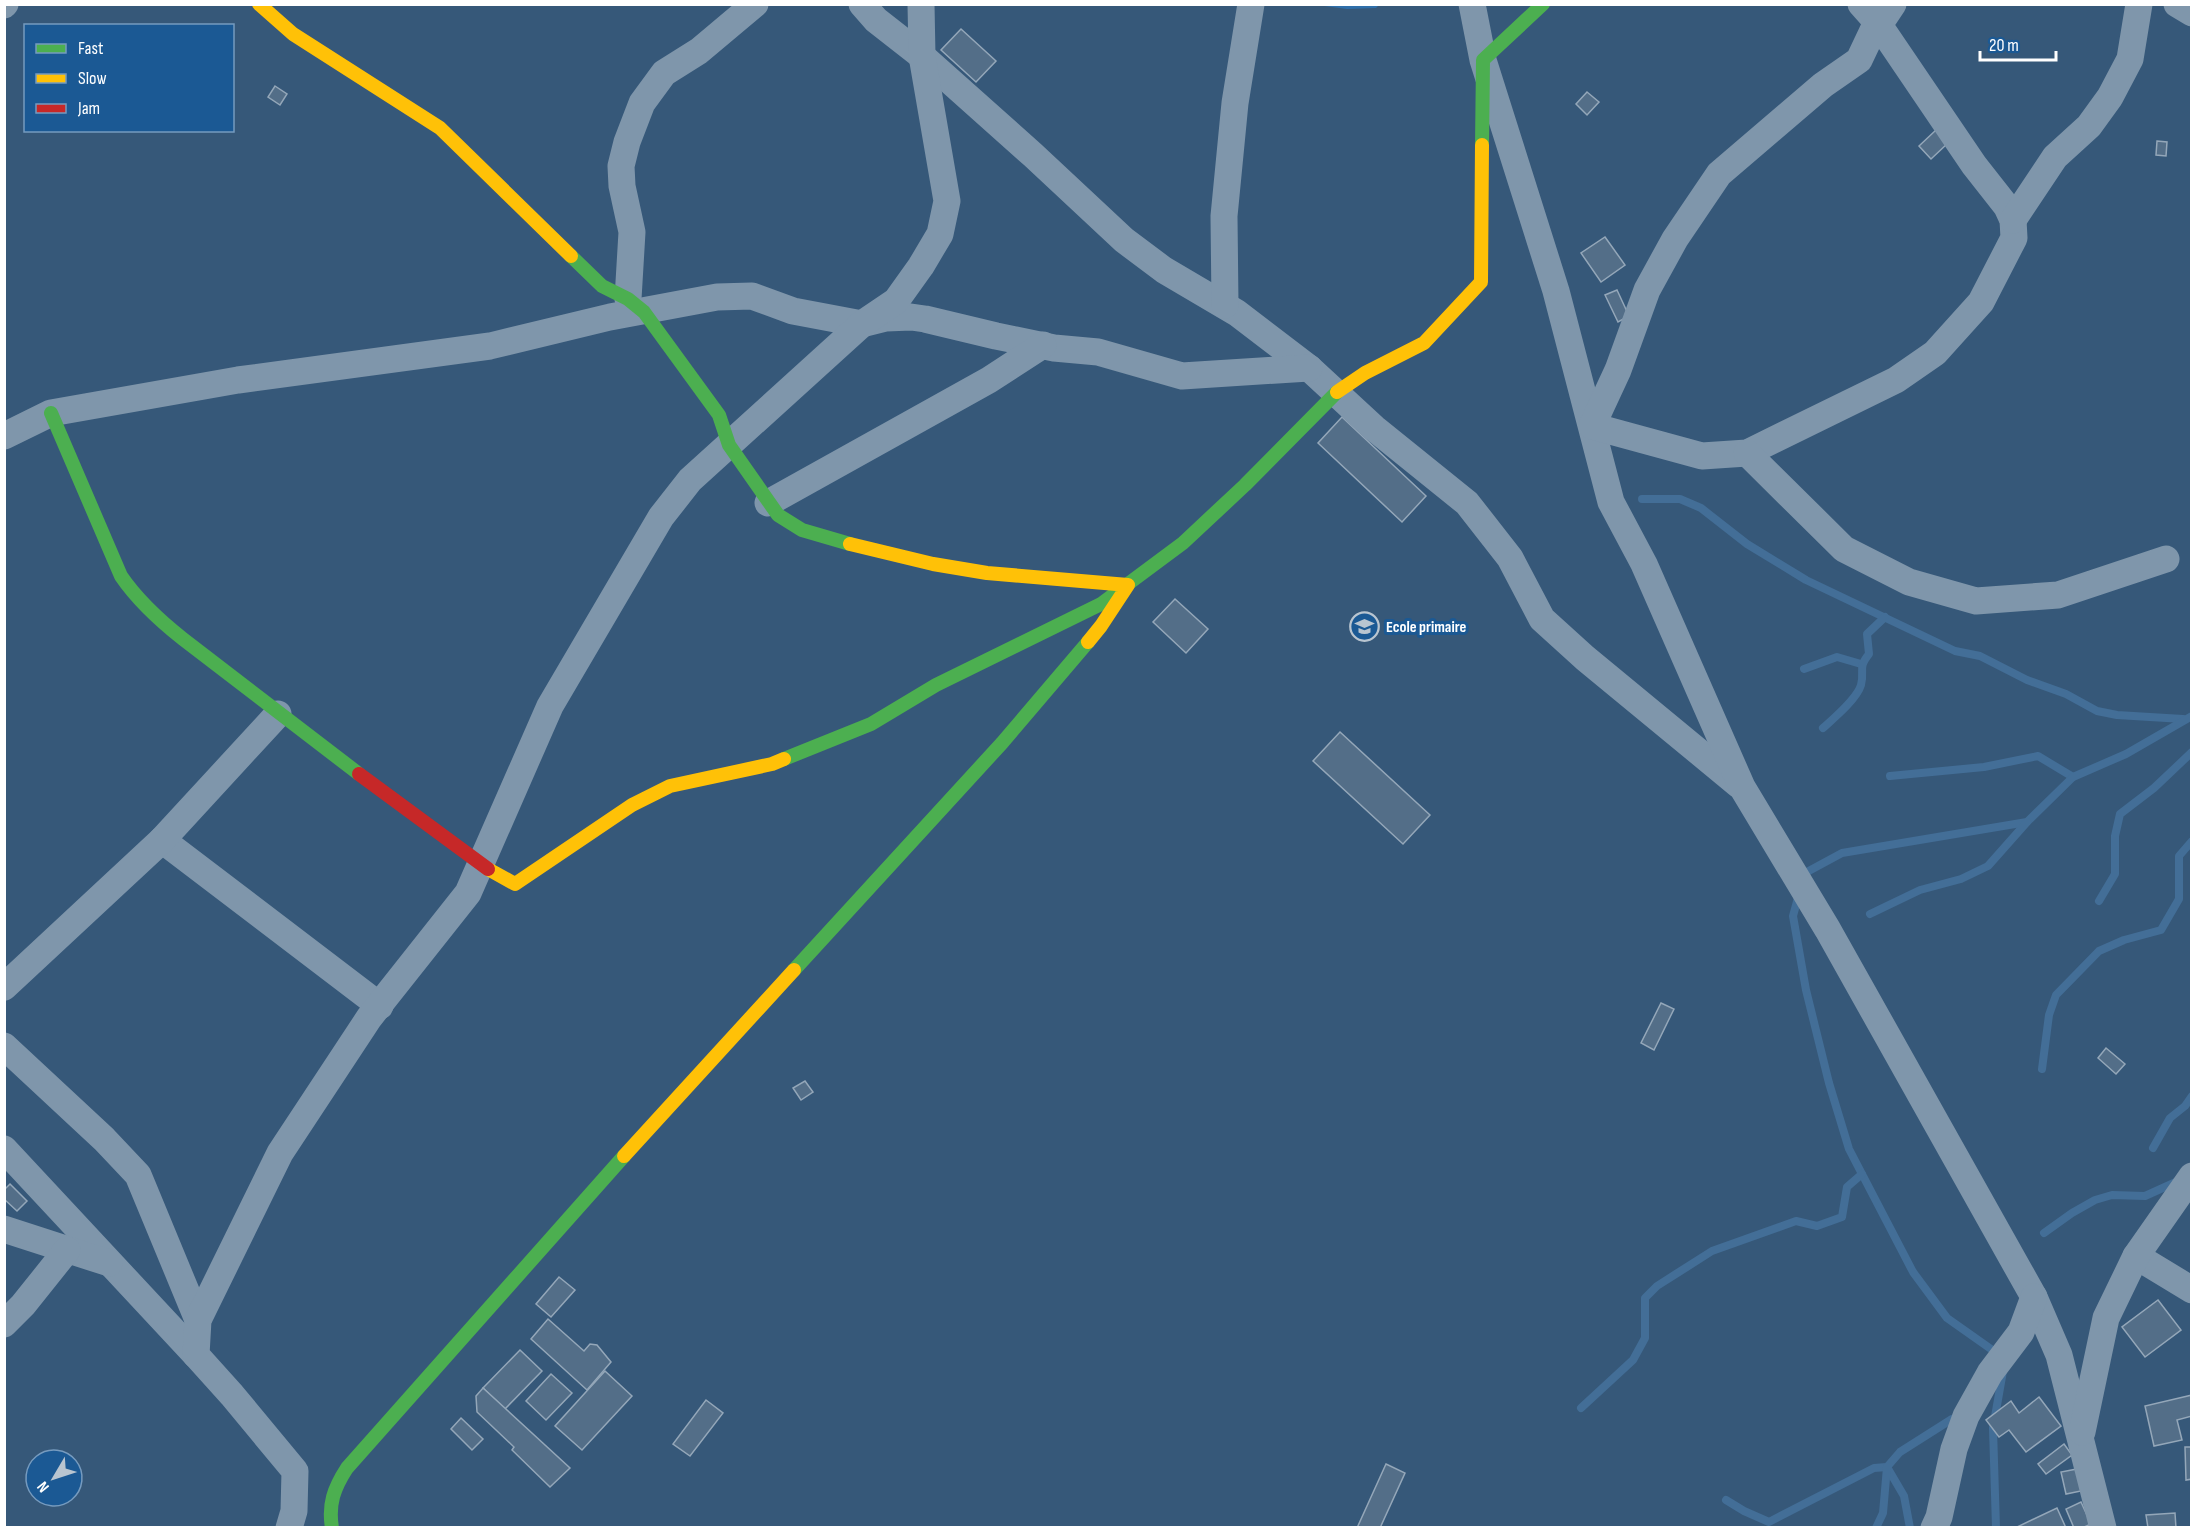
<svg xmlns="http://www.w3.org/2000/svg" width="2196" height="1532" font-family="'Sofia Sans Condensed',sans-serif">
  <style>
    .green { fill: #2f6faa }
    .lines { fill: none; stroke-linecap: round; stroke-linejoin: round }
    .stream { stroke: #436e97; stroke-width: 8 }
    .building { fill: #536e88; stroke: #94a7b9; stroke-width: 1.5 }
    .street { stroke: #7f96ab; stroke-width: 27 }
    .fast { stroke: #4caf50; stroke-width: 14 }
    .slow { stroke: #ffc107; stroke-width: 14 }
    .jam { stroke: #c62828; stroke-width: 14 }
    .labels { text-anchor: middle; stroke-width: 6; stroke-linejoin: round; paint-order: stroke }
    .poi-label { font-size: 16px; font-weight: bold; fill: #fff; stroke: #1b5994; text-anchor: start }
  </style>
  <rect width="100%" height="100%" fill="#365879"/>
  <polygon class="green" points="1317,5 1379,5 1376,8 1347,9"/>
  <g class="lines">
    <g class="stream">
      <polyline points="1642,499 1680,499 1701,508 1747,544 1806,580 1955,651 1980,656 2027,680 2066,694 2097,711 2117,715 2183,719"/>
      <polyline points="1804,669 1837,657 1861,664"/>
      <path d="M1823 728C1834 718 1857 699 1861 685 1865 670 1857 669 1869 654L1867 634 1885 617"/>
      <polyline points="1890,776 1984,767 2038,756 2073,777"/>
      <polyline points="1804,876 1805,873 1842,853 2027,822 2073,777 2126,754 2192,716"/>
      <polyline points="1799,894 1793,916 1806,990 1829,1083 1849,1149 1913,1272 1947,1318 1998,1354"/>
      <polyline points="2099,901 2115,874 2115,836 2120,814 2154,788 2192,752"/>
      <polyline points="1870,914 1920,890 1961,879 1988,866 2027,822"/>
      <polyline points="2042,1069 2049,1015 2056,995 2099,951 2124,940 2161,930 2179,899 2179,856 2192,841"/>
      <polyline points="2153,1148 2170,1118 2185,1106 2192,1096"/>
      <polyline points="2044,1233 2072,1213 2095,1200 2112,1195 2145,1196 2176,1182"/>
      <polyline points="1581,1408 1633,1360 1645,1338 1645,1298 1657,1286 1712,1251 1796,1221 1817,1226 1842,1217 1847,1187 1862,1174"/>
      <polyline points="1726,1500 1744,1511 1769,1522 1874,1468 1887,1467 1904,1496 1910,1528"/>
      <polyline points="1876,1528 1883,1513 1887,1467 1900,1452 1952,1419"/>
      <polyline points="1996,1528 1993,1428 2003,1371"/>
    </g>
  </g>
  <g class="building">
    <polygon points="961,29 996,61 976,82 941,50"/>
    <polygon points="275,86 287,94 280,105 268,97"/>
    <polygon points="1587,92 1599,102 1587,115 1576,104"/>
    <polygon points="1936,130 1948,143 1931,159 1919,146"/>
    <polygon points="2157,141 2167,142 2166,156 2156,155"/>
    <polygon points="1605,237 1625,265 1601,282 1581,253"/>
    <polygon points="1617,290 1629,316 1618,322 1605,295"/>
    <polygon points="1342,417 1426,496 1402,522 1318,443"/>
    <polygon points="1175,599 1208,629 1186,653 1153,622"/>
    <polygon points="1340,732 1430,815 1403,844 1313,761"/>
    <polygon points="1661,1003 1674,1009 1654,1050 1641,1043"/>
    <polygon points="2106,1048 2125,1064 2116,1074 2098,1058"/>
    <polygon points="805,1081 813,1092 801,1100 793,1088"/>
    <polygon points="10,1184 27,1201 17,1211 4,1199 4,1190"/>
    <polygon points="559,1277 575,1290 551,1317 536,1304"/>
    <polygon points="2158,1300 2181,1330 2145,1357 2122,1327"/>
    <polygon points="548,1319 584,1351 590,1344 597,1345 611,1362 587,1390 531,1339"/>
    <polygon points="520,1350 542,1371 505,1409 483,1388"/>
    <polygon points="605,1371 632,1396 582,1450 555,1426"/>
    <polygon points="551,1374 572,1393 546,1420 526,1401"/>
    <polygon points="483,1388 570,1468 550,1487 512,1450 514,1447 477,1412 476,1396"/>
    <polygon points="2192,1395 2192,1416 2177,1420 2182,1440 2154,1446 2145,1406"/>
    <polygon points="2039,1397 2061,1426 2026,1452 2009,1430 1999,1437 1986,1420 2011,1401 2019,1413"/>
    <polygon points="706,1400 723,1413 690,1456 673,1444"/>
    <polygon points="461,1418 483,1439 472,1450 451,1429"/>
    <polygon points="2064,1444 2072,1455 2046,1474 2038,1464"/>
    <polygon points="2185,1447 2192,1447 2192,1479 2186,1480"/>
    <polygon points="1386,1464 1405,1473 1380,1528 1357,1528"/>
    <polygon points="2077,1469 2081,1491 2066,1494 2061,1472"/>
    <polygon points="2081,1502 2091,1524 2082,1528 2074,1528 2066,1509"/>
    <polygon points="2057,1508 2066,1528 2015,1528"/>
    <polygon points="2175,1513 2176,1528 2148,1528 2146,1515"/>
  </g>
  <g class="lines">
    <g class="street">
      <polyline points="862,4 876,20 922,56 1033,155 1124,240 1164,270 1237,313 1309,368 1374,428 1467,503 1510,558 1542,619 1585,658 1739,785"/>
      <polyline points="1472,4 1483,60 1556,291 1611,502 1644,564 1742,787 1828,930 2034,1297 2059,1355 2103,1528"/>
      <polyline points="1861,4 1877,22 1974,165 2007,207 2013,220 2014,238 1981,302 1935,353 1896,380 1747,453 1702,456 1592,426 1618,370 1647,290 1675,239 1719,174 1823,85 1859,60 1877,22 1883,19 1893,4"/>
      <polyline points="2177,4 2192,13"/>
      <polyline points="4,5 5,4"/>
      <polyline points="2013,220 2055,157 2089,126 2110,97 2130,59 2139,4"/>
      <polyline points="628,299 632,232 622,186 621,166 627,142 642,103 664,73 699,51 755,4"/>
      <polyline points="1225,305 1224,216 1235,103 1251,4"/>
      <polyline points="4,436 51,413 238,380 490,346 610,317 717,297 752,296 793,311 862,324 886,318 911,317 925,319 996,336 1054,348 1098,352 1182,376 1309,368"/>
      <polyline points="1747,453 1844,549 1909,582 1976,601 2058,595 2166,559"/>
      <polyline points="768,503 989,380 1043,345"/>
      <polyline points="162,840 380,1006"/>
      <polyline points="4,987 162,840 278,714"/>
      <polyline points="4,1046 104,1139 138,1175 198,1320"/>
      <polyline points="4,1149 196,1355"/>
      <polyline points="4,1229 109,1263"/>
      <polyline points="2136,1256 2192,1290"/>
      <polyline points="4,1324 23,1305 67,1250"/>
      <polyline points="2082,1432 2106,1318 2136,1256 2192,1176"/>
      <polyline points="289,1528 294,1511 295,1471 232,1395 196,1355 198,1320 280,1153 369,1018 468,893 550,706 661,517 690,480 862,324 896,301 921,266 940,234 947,201 922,56 921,4"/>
      <polyline points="1934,1528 1939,1517 1954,1449 1966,1416 1990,1373 2021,1332 2034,1297"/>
    </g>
    <g class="fast">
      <polyline points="1482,145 1483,60 1543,4"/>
      <polyline points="571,256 602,286 628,299 644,312 719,415 729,445 778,515 802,530 850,544"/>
      <path d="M51 413 121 576C138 601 159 620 183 639L359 774"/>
      <polyline points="784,759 871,724 936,685 1101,604 1183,543 1245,485 1337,392"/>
      <polyline points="794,970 1002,743 1088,642"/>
      <path d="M332 1528C328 1504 334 1488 347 1468L624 1156"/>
    </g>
    <g class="slow">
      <polyline points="259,4 293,34 440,128 571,256"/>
      <polyline points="1337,392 1365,373 1424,343 1481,282 1482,145"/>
      <polyline points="850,544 933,564 987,573 1128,585 1101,626 1088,642"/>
      <polyline points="488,869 515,884 632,805 670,786 772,764 784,759"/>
      <polyline points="624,1156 794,970"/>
    </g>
    <polyline class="jam" points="359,774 488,869"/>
  </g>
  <defs>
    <symbol id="school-ring" viewBox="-11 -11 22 22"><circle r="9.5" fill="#1b5994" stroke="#b9c5d0" stroke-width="1.5"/><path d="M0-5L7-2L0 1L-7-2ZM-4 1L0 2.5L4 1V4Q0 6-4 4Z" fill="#b9c5d0"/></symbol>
  </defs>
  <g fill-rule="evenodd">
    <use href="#school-ring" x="1348" y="610" width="33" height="33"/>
  </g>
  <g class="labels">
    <g class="poi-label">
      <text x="1386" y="632">Ecole primaire</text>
    </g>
  </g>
  <rect width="2196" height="1532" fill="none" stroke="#ffffff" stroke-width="12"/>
  <rect x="24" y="24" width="210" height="108" fill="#1b5994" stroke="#769bbf" stroke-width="1.5"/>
  <rect x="36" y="44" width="30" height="9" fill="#4caf50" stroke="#769bbf" stroke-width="1.5"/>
  <text x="78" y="54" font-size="18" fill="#ffffff">Fast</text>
  <rect x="36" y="74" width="30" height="9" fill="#ffc107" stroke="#769bbf" stroke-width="1.5"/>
  <text x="78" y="84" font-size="18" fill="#ffffff">Slow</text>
  <rect x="36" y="104" width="30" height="9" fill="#c62828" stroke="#769bbf" stroke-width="1.5"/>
  <text x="78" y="114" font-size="18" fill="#ffffff">Jam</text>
  <g transform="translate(54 1478) rotate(231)"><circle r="28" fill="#1b5994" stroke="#769bbf" stroke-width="1.5"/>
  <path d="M0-4.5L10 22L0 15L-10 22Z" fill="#b9c5d0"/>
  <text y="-9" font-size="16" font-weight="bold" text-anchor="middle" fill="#ffffff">N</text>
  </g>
  <path d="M1980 51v9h76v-9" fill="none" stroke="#ffffff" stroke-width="3"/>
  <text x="1989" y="51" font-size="18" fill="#ffffff" stroke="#1b5994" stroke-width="4.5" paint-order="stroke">20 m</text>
</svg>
